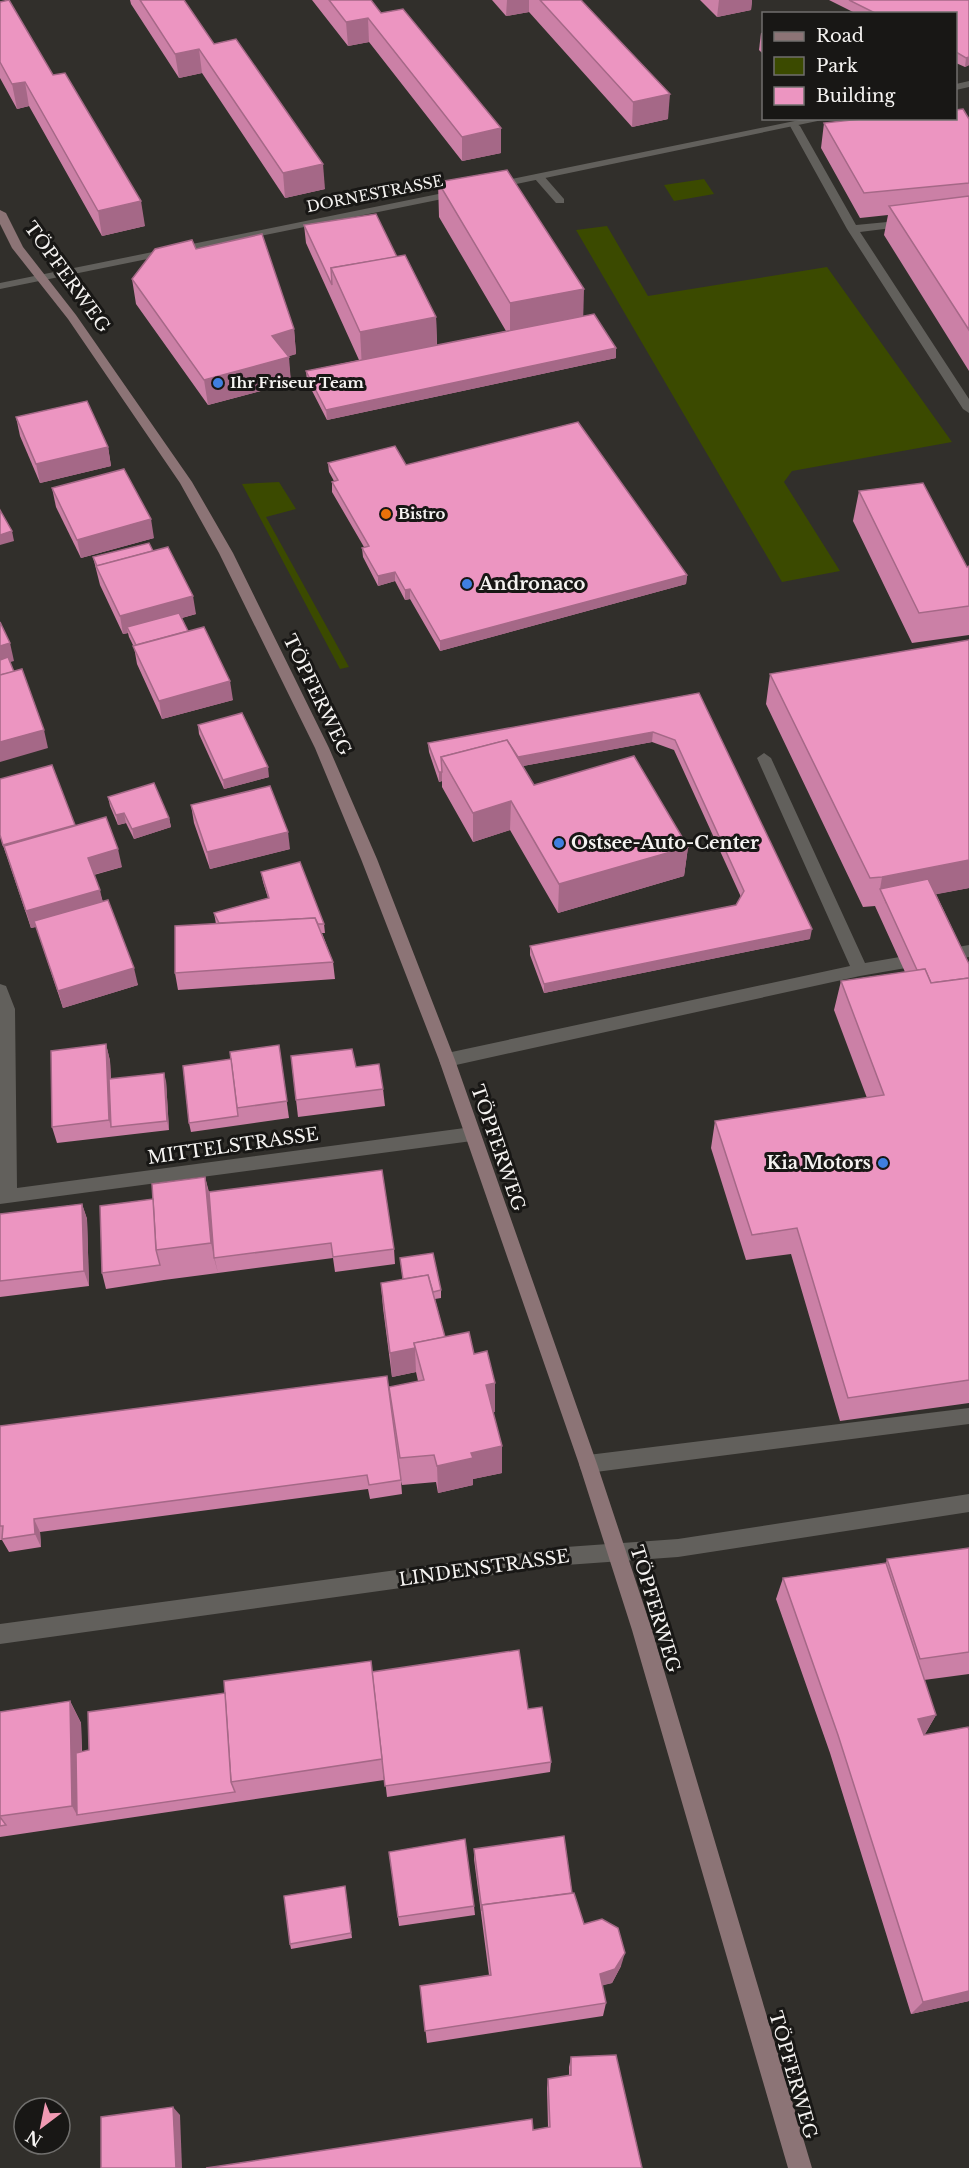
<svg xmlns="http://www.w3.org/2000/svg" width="969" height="2168" font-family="'Libre Baskerville',serif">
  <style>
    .green { fill: #3b4a00 }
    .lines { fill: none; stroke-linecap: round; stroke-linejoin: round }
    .service { fill: #62605c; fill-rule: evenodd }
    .minor { fill: #62605c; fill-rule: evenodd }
    .secondary { fill: #8c7476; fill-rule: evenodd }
    .wall { fill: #cb80a6 }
    .shaded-wall { fill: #a56887 }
    .building { fill: #ec95c1; stroke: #a56887; stroke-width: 1.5 }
    .shop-dot { fill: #3f7fe0; stroke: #181715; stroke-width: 2 }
    .food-dot { fill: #e8710a; stroke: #181715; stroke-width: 2 }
    .labels { text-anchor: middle; stroke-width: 6; stroke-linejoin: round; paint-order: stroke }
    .far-street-label { font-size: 15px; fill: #f5f3f1; stroke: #181715 }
    .far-poi-label { font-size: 15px; font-weight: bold; fill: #f5f3f1; stroke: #181715; text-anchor: start }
    .street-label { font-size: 18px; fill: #f5f3f1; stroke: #181715 }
    .poi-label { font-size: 18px; font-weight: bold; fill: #f5f3f1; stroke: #181715; text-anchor: start }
  </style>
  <rect width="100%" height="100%" fill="#312f2b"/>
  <g class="green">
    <polygon points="704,179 714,194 674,201 664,185"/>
    <polygon points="607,226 648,296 827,267 952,442 792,471 784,482 840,571 782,582 576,230"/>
    <polygon points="279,482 296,509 266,517 349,667 340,669 242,484"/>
  </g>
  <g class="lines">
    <g class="service">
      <polygon points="795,123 800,126 856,225 908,220 914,223 908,226 860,232 969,399 969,413 963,409 847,229 790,126"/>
      <polygon points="539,174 543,175 564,199 564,203 556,203 535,179 535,175"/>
      <polygon points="764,753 771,758 865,963 969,945 969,957 860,976 447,1067 441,1065 439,1060 441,1055 447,1053 850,966 757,758"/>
      <polygon points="969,1408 969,1424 588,1473 581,1470 579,1464 581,1458 588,1455"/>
    </g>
    <g class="minor">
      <polygon points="969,81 969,87 956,90 956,84"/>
      <polygon points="809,118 832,118 492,189 487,186 492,183"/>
      <polygon points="458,190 462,191 462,195 0,289 0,283"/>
      <polygon points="0,984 6,986 15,1009 17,1188 472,1127 478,1129 480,1134 478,1139 472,1141 0,1204"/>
      <polygon points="969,1494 969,1512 678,1557 566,1565 0,1644 0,1624 566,1547 678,1539"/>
    </g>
    <polygon class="secondary" points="0,210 6,213 23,247 76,315 192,482 233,553 329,748 377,859 455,1060 597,1464 652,1630 812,2168 788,2168 632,1630 579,1464 439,1060 361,859 315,748 219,553 180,483 68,319 12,248 0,224"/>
  </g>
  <g class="wall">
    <polygon points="130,0 184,0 214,44 325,189 285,198 202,73 179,78 131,4"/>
    <polygon points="312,0 371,0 381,13 501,128 501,153 462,161 369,42 348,46"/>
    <polygon points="492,0 581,0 668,119 632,127 529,12 506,16"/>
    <polygon points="700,0 752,0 751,10 717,17"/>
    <polygon points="829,0 969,0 969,65 965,67 956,63 956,14 857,14"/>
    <polygon points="0,2 53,75 145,226 102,236 29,106 17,109 0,78"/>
    <polygon points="764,32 764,55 759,50 761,33"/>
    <polygon points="969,119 969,371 884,235 888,215 860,218 821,148 824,123"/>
    <polygon points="438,182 583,316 616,358 327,420 307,381 306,371 359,360 306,243 304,225 397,257 436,317 437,345 506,331 439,217"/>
    <polygon points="196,249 294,329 296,354 288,356 291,383 208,405 136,304 132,279"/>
    <polygon points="16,417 108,447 111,466 40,483 20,436"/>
    <polygon points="328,463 406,465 687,575 686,584 440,651 410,599 405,600 395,581 378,586 363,557 362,548 364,547 332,492 332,482 334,481 329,472"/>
    <polygon points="52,488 154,538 81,558 56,507"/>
    <polygon points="859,491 967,567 969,566 969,635 912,643 853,521"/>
    <polygon points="153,551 196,614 182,618 188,631 233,700 162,719 137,664 134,647 129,637 128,633 123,634 100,585 93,557"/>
    <polygon points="969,640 969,888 936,894 969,964 969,1403 840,1421 791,1254 746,1260 711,1148 715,1121 867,1098 834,1010 841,981 905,972 875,906 863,907 766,704 770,674"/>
    <polygon points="699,693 810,939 544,993 530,955 530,946 736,905 741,897 674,750 652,742 523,766 534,785 688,847 684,876 558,913 510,830 473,842 442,787 442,781 439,782 429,752 428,743"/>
    <polygon points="198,725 269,777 224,789 199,734"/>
    <polygon points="0,779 75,826 122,867 94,875 103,902 138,985 63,1008 36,927 31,928 0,836"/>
    <polygon points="108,797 169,818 171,827 134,839 126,823 118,825 110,806"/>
    <polygon points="191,805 290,849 210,869 194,823"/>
    <polygon points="261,872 324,924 325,933 322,933 333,962 335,979 178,990 175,973 216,924 214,913 268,898 263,882"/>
    <polygon points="106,1044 110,1061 111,1079 166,1081 169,1130 57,1143 52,1127"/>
    <polygon points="279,1045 289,1118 191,1132 189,1123 231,1059"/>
    <polygon points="291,1056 356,1067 383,1089 385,1106 298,1117"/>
    <polygon points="205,1177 209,1192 394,1249 395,1264 335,1272 333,1258 164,1280 106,1289 102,1273 153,1199"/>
    <polygon points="82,1204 87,1219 89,1286 0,1297 0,1214"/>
    <polygon points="400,1258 441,1290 441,1298 435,1299 445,1337 474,1354 495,1383 495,1412 493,1412 502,1446 502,1473 473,1479 473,1485 438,1493 436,1482 402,1485 401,1481 402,1494 370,1499 368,1489 40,1532 41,1547 9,1552 2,1540 0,1540 0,1426 390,1400 418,1381 416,1372 392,1377 383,1308 381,1283 403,1280"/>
    <polygon points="969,1548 969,1674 924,1680 936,1715 925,1734 924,1734 969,2001 911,2014 830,1753 776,1599 783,1578 886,1563 887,1559"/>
    <polygon points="372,1672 528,1709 551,1762 550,1772 387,1797 379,1728 384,1780 0,1837 0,1712 70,1701 81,1723 82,1752"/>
    <polygon points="474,1849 572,1893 584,1924 621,1966 612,1983 602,1985 606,2003 603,2016 427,2043 420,1986 489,1975 474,1859"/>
    <polygon points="389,1852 474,1906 475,1915 399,1926"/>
    <polygon points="345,1886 352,1938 291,1949 290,1944"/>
    <polygon points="571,2057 642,2168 533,2130 548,2127 547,2088 548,2079 569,2076 569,2067"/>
  </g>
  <g class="shaded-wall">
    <polygon points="507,0 529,0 529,12 506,16"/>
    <polygon points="719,0 752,0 751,10 717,17"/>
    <polygon points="368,18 369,42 348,46 346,22"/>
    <polygon points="199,49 202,73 179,78 175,54"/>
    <polygon points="969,57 969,65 965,67 966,58"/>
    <polygon points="25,82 29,106 17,109 12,84"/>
    <polygon points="670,94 668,119 632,127 633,102"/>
    <polygon points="501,128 501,153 462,161 462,137"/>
    <polygon points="323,164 325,189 285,198 283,173"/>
    <polygon points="141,201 145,226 102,236 98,211"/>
    <polygon points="584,289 583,325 510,339 510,303"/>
    <polygon points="436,317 437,353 362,368 360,332"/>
    <polygon points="294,329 296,354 275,361 272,336"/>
    <polygon points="616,348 616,358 327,420 326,410"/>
    <polygon points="289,357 291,383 208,405 204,380"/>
    <polygon points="108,447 111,466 40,483 36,464"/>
    <polygon points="151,519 154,538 81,558 77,540"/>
    <polygon points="12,531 14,541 0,545 0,535"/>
    <polygon points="395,572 395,581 378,586 378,576"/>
    <polygon points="687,575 686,584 440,651 440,641"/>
    <polygon points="410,589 410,599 405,600 405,590"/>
    <polygon points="193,596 196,614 129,632 127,627 128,633 123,634 120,616"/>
    <polygon points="10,643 14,661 0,665 0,646"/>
    <polygon points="230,681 233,700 162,719 159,701"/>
    <polygon points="44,730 48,748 0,762 0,742"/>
    <polygon points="653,732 652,742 453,779 449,770"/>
    <polygon points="268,767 269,777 224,789 223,780"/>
    <polygon points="439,772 442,772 442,781 439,782"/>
    <polygon points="511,801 510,830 473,842 473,813"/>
    <polygon points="124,813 126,823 118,825 116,815"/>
    <polygon points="169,818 171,827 134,839 132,829"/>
    <polygon points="75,825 77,834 6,854 3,845"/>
    <polygon points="288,832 290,849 210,869 207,852"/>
    <polygon points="688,847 684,876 558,913 559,884"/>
    <polygon points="118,849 122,867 92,875 88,858"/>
    <polygon points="969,860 969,888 886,904 880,889 882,877"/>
    <polygon points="100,890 104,908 31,928 26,911"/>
    <polygon points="812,929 810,939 544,993 544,984"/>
    <polygon points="134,968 138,985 63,1008 58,991"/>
    <polygon points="106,1044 110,1061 113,1127 111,1127 109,1120"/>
    <polygon points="164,1073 166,1081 169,1130 167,1121"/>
    <polygon points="205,1177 212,1208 214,1258 218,1273 211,1243"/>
    <polygon points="82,1204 87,1219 89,1286 84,1271"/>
    <polygon points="415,1348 416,1372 392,1377 390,1353"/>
    <polygon points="495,1383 495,1412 486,1414 486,1385"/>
    <polygon points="502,1446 502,1473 473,1479 473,1485 438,1493 437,1466 471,1453"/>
    <polygon points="34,1519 40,1532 41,1547 35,1534"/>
    <polygon points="70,1701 81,1723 83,1815 77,1815 72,1806"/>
    <polygon points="936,1715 925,1734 908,1738 918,1719"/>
    <polygon points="625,1953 621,1966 612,1983 597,1987 600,1974"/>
    <polygon points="969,1991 969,2001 911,2014 923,2002"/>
    <polygon points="173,2107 180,2115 182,2168 176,2168"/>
  </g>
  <g class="building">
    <polygon points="9,0 53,75 65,73 141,201 98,211 25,82 12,84 0,62 0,2"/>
    <polygon points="140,0 184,0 214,44 236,39 323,164 283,173 199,49 175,54"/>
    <polygon points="329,0 371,0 381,13 403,9 501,128 462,137 368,18 346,22"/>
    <polygon points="540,0 581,0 670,94 633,102"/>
    <polygon points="849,0 969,0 969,57 966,58 956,52 956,14 877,14"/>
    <polygon points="963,109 969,119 969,183 864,193 824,123 870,118 956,118 956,110"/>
    <polygon points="507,170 584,289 510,303 438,182"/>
    <polygon points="969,196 969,330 889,206"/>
    <polygon points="376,214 397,257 331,268 332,285 304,225"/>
    <polygon points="262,234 294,329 272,336 289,357 204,380 132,279 155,249 192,240 196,249"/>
    <polygon points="405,255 436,317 360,332 331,268"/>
    <polygon points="594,314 616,348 326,410 306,371"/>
    <polygon points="87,401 108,447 36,464 16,417"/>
    <polygon points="578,422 687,575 440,641 410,589 405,590 395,572 378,576 362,548 369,546 332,482 338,480 328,463 395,446 406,465"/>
    <polygon points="124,469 151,519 77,540 52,488"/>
    <polygon points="923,483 967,567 969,566 969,606 919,613 859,491"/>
    <polygon points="0,510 12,531 0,535"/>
    <polygon points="149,543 153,551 97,566 93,557"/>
    <polygon points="168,547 193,596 120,616 96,566"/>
    <polygon points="179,613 188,631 136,645 127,627"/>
    <polygon points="0,622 10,643 0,646"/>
    <polygon points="204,627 230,681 159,701 133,646"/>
    <polygon points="969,640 969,860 882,877 870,878 770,674"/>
    <polygon points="8,657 14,672 0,675 0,660"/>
    <polygon points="22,669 44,730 0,742 0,675"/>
    <polygon points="699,693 812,929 544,984 530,946 736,905 744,891 675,740 653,732 518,757 507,740 441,757 442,772 439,772 428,743"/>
    <polygon points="242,713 268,767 223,780 198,725"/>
    <polygon points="507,740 534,785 634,756 688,847 559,884 511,801 473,813 441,757"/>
    <polygon points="52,765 75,825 3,845 0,835 0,779"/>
    <polygon points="154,783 169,818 132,829 124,813 116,815 108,797"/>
    <polygon points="270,786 288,832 207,852 191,805"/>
    <polygon points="106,817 118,849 88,858 100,890 26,911 4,846"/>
    <polygon points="300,862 324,924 318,924 315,918 219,923 214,913 269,898 261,872"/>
    <polygon points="928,879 969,964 969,978 931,983 925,969 917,970 880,889"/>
    <polygon points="108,900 134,968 58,991 34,921"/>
    <polygon points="315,918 333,962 175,973 175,926"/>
    <polygon points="925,969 931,983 969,978 969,1380 848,1398 797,1228 752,1235 715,1121 884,1095 841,981"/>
    <polygon points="106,1044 109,1120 52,1127 51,1051"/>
    <polygon points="279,1045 287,1101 237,1108 230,1052"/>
    <polygon points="352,1049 356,1067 379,1064 383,1089 296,1100 291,1056"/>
    <polygon points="231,1059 238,1116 189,1123 183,1066"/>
    <polygon points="164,1073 167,1121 111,1127 109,1079"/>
    <polygon points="382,1170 394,1249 333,1257 331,1243 214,1258 209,1192"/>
    <polygon points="205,1177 211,1243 156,1250 152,1184"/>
    <polygon points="153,1199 156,1250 160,1265 102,1273 100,1206"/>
    <polygon points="82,1204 84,1271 0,1281 0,1214"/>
    <polygon points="433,1253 441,1290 433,1292 428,1275 403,1279 400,1258"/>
    <polygon points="428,1275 445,1337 414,1343 415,1348 390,1353 381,1283"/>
    <polygon points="469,1332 474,1354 487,1351 495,1383 486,1385 502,1446 471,1453 473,1458 437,1466 434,1455 400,1458 389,1387 424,1380 414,1343"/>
    <polygon points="387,1376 401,1480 369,1485 367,1475 34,1519 35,1534 2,1539 3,1526 0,1526 0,1426"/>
    <polygon points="969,1548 969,1652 920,1659 887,1559"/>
    <polygon points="886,1563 936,1715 918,1719 924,1735 968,1727 969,1730 969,1991 923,2002 838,1735 783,1578"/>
    <polygon points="519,1650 528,1709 542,1707 551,1762 385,1786 372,1672"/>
    <polygon points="371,1661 382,1759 231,1782 224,1681"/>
    <polygon points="225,1693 231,1782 235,1792 77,1815 76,1753 89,1750 88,1712"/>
    <polygon points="70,1701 72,1806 0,1816 0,1712"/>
    <polygon points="0,1817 6,1825 0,1826"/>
    <polygon points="564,1836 572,1893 482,1905 482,1911 474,1849"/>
    <polygon points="465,1839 474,1906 398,1917 389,1852"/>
    <polygon points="345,1886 351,1933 290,1944 284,1896"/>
    <polygon points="574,1893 584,1924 602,1919 618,1928 625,1953 615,1969 600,1974 606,2003 425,2031 420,1986 491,1975 482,1905"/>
    <polygon points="616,2055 642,2168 206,2168 532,2119 533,2130 550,2127 548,2079 571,2075 571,2057"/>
    <polygon points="173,2107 176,2168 101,2168 101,2117"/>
  </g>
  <g class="shop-dot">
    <circle cx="218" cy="383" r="6"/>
    <circle cx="467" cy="584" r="6"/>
    <circle cx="559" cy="843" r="6"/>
    <circle cx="883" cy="1163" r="6"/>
  </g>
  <circle class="food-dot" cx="386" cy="514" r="6"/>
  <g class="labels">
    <g class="far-street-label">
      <text transform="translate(375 194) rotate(-11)" y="5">DORNESTRASSE</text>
    </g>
    <g class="far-poi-label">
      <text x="230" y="388">Ihr Friseur Team</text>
      <text x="398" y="519">Bistro</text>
    </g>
    <g class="street-label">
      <text transform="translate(67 277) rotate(54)" y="6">TÖPFERWEG</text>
      <text transform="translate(317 695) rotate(64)" y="6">TÖPFERWEG</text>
      <text transform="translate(233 1146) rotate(-8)" y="6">MITTELSTRASSE</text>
      <text transform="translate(498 1148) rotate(71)" y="6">TÖPFERWEG</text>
      <text transform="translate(484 1568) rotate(-8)" y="6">LINDENSTRASSE</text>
      <text transform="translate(655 1609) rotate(73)" y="6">TÖPFERWEG</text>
      <text transform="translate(793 2075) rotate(74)" y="6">TÖPFERWEG</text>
    </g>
    <g class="poi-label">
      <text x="479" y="590">Andronaco</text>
      <text x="571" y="849">Ostsee-Auto-Center</text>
      <text x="871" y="1169" text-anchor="end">Kia Motors</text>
    </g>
  </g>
  <rect x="762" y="12" width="195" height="108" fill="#181715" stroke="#706f6d" stroke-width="1.5"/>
  <rect x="774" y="32" width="30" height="9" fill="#8c7476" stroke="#706f6d" stroke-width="1.5"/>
  <text x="816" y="42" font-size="18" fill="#f5f3f1">Road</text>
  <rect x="774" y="57" width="30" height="18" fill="#3b4a00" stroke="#706f6d" stroke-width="1.5"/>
  <text x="816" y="72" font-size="18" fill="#f5f3f1">Park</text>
  <rect x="774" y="87" width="30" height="18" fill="#ec95c1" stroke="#706f6d" stroke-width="1.5"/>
  <text x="816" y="102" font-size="18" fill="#f5f3f1">Building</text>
  <g transform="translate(42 2126) rotate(212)"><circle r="28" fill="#181715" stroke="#706f6d" stroke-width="1.5"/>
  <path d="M0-4.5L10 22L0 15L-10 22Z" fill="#f19ab3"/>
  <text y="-9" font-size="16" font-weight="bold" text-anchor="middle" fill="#f5f3f1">N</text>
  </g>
</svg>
